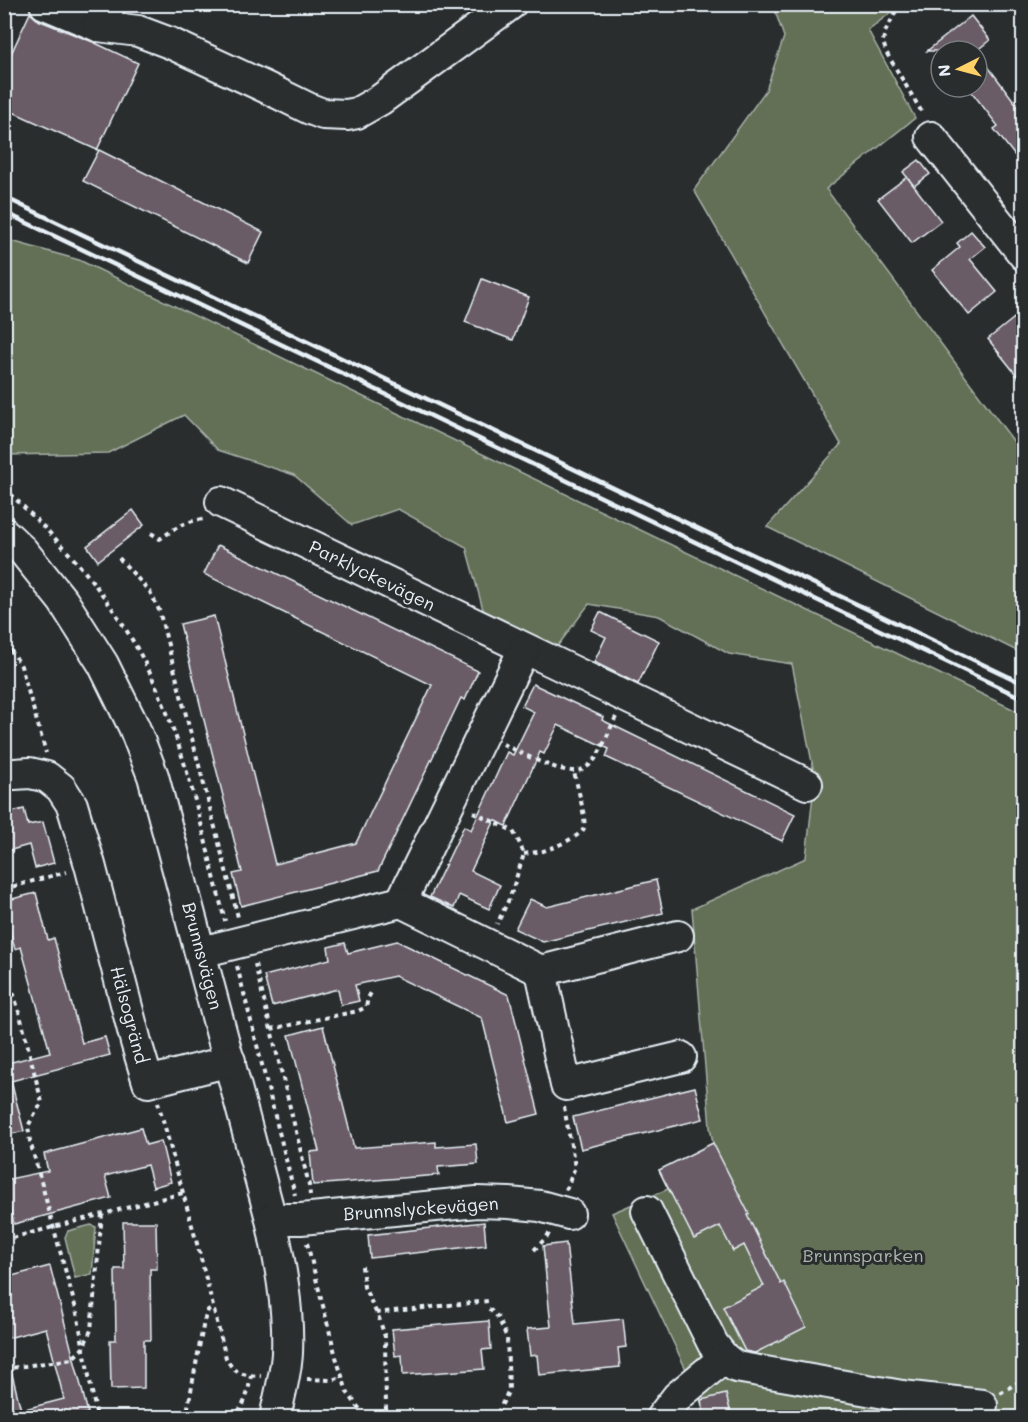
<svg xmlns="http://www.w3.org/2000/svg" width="1028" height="1422" font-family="Mali,sans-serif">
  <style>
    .green { fill: #636f56; stroke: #a6b0a7; stroke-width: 1.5 }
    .building { fill: #6b5c66; stroke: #e8f1f8; stroke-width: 1.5 }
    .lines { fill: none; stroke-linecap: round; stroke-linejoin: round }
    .minor-casing { stroke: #e8f1f8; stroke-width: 34 }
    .path { stroke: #e8f1f8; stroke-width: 4; stroke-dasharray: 4.5 4.5; stroke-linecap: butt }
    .minor { stroke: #2a2d2e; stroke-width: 30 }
    .rail { stroke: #e8f1f8; stroke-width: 4.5 }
    .labels { text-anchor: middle; stroke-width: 6; stroke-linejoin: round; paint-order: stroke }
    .street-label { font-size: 18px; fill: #e8f1f8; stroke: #2a2d2e }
    .park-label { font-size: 18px; fill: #acb6af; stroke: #2a2d2e }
  </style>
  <rect width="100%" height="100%" fill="#2a2d2e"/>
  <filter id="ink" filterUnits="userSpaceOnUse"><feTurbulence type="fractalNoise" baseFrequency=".0167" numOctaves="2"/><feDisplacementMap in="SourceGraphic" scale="12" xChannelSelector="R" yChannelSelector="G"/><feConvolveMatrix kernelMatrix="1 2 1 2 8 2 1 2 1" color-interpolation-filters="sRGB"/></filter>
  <g filter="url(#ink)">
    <g class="green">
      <polygon points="773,5 901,5 868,30 915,118 826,189 1023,454 1023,654 767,527 841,444 694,190 766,90 784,37"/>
      <polygon points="4,239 79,260 1023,714 1023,1417 705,1417 700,1399 612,1213 668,1189 659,1170 713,1143 710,1127 692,909 806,858 815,777 792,664 729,654 659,616 589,604 556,648 484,613 466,547 398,509 352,525 294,475 218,450 184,415 108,453 5,455"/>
      <polygon points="91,1225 96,1227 92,1274 75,1278 65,1237 68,1231"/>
    </g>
    <g class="building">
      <polygon points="30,13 38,20 93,42 138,63 97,150 4,108 4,69"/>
      <polygon points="971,16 990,40 976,51 927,51"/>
      <polygon points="977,52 1023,113 1023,166 994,129 998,126 968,87 977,87"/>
      <polygon points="99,150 263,232 248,263 83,181"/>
      <polygon points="919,160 930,174 914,186 903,172"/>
      <polygon points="907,177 941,221 912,243 878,199"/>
      <polygon points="971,231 985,247 970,259 997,292 969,315 932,270 960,247 957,243"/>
      <polygon points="482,279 529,297 513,340 465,322"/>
      <polygon points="1023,311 1023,383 988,339"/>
      <polygon points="133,510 144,525 98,561 87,546"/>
      <polygon points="218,545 478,671 465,700 461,698 378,871 241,906 233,874 242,872 180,624 214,616 275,864 356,843 432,685 204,574"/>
      <polygon points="600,612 659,641 638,684 594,662 606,637 591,630"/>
      <polygon points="533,684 603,717 602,720 795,814 782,841 606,757 609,749 558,725 544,754 540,752 506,826 495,820 471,871 500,885 489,909 459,895 454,908 430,897 464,826 471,830 507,752 513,755 534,712 522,706"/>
      <polygon points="24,809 28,825 43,822 54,863 35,868 29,845 4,852 4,814"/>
      <polygon points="656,880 663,913 543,942 515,929 530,899 547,907"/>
      <polygon points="36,893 48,940 54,938 82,1043 105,1037 110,1055 11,1081 24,1131 4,1136 4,1064 50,1052 21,947 15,949 4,910 4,901"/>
      <polygon points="397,941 509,995 539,1114 508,1122 482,1018 395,976 355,985 359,1001 341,1005 338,989 272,1006 264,976 330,959 328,947 345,943 348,953"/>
      <polygon points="323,1026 354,1148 436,1142 436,1147 476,1144 478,1164 438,1167 439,1175 313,1185 310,1152 319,1151 289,1035"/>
      <polygon points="695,1087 703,1119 581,1149 573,1117"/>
      <polygon points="141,1128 146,1145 161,1141 171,1182 153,1187 147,1165 105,1176 111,1198 14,1224 8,1201 4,1202 4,1180 48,1171 44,1154"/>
      <polygon points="713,1143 749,1214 747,1215 781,1284 784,1282 806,1327 755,1353 745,1351 723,1307 764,1286 744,1245 733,1251 720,1226 694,1239 659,1170"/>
      <polygon points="123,1222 156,1222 157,1269 150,1269 151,1340 144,1340 144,1388 111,1389 110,1340 116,1340 115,1269 124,1269"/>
      <polygon points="484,1222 486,1245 370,1258 368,1235"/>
      <polygon points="566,1243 575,1324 623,1319 626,1347 618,1348 620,1367 539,1375 537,1355 530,1356 527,1329 551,1327 543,1246"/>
      <polygon points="50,1266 88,1413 69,1418 4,1418 4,1367 10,1366 21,1410 64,1399 46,1328 4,1339 4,1278"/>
      <polygon points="489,1321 491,1349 482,1350 484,1369 403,1375 402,1355 395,1356 392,1329"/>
      <polygon points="726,1394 732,1418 705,1418 701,1400"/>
    </g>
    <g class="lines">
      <defs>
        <g id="minor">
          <polyline points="45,4 98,26 110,4"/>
          <polyline points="98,26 138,31 170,43 265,87 310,109 323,114 347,115 357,113 380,100 511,4"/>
          <polyline points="931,137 1024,255"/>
          <polyline points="221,502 807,784"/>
          <path d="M4 533 23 551 63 601 103 664 134 727 153 776 271 1219C280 1263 289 1308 287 1353 286 1374 279 1397 275 1418"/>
          <polyline points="14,774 30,773 47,777 61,788 72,805 90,865 136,1042 148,1082 230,1061"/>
          <polyline points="401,902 524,649"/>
          <polyline points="201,952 401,902 541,971 678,936"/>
          <polyline points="541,971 566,1085 681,1057"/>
          <polyline points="647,1211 713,1344 724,1358 736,1367 902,1396 982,1405"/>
          <polyline points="271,1219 301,1219 477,1202 509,1203 540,1206 569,1214"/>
          <polyline points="661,1418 678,1396 724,1358"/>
        </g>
      </defs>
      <use href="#minor" class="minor-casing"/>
      <g class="path">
        <polyline points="900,4 885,32 883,41 886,52 923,114"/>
        <path d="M4 487C34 518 66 547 92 581 117 613 139 648 156 686 189 761 205 842 225 921"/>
        <path d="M151 533 160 539C175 528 186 521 204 519"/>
        <polyline points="119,558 150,592 159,610 238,917"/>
        <polyline points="4,643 15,656 21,666 46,753"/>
        <path d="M503 744C521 753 553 770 572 771 581 772 590 766 595 759 604 746 609 730 616 717"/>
        <polyline points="473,812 513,831 520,844 524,854 510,897 497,924"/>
        <path d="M524 854C530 853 537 852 543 851 551 849 582 836 584 828 587 820 576 782 574 772"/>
        <polyline points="4,889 66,872"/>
        <polyline points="255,964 309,1185 310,1195"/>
        <polyline points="237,966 295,1195"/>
        <path d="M4 967C22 1012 29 1056 42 1102L28 1126 30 1141 77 1313 97 1418"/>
        <polyline points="271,1029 358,1011 366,1007 368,998 372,991"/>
        <path d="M158 1102 199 1251 226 1358C235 1375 242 1375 261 1376"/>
        <polyline points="564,1107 575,1167 566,1190"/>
        <polyline points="4,1240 183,1193"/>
        <polyline points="307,1243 336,1357 347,1392 361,1411 369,1418"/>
        <polyline points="534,1250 547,1237 549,1233"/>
        <polyline points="362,1266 364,1287 379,1318 385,1337 386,1411 383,1418"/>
        <polyline points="489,1309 498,1317 507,1338 509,1390 495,1418"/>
        <polyline points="376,1313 488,1301"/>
        <polyline points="4,1369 72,1359 83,1348 91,1330 102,1214"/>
        <polyline points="307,1379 331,1380 342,1377"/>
        <polyline points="1000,1393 1024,1379"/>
        <polyline points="186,1418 204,1321 208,1310 212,1308"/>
        <path d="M231 1418C246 1406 248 1393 251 1375"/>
      </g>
      <use href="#minor" class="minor"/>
      <g class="rail">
        <polyline points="4,197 1024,684"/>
        <polyline points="4,212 1024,699"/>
      </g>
    </g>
  </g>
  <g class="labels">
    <g class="street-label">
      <text transform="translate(372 576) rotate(26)" y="6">Parklyckevägen</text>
      <text transform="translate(202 956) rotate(75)" y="6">Brunnsvägen</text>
      <text transform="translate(129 1015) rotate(75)" y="6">Hälsogränd</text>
      <text transform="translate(421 1209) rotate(-4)" y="6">Brunnslyckevägen</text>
    </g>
    <g class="park-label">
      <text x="863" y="1262">Brunnsparken</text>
    </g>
  </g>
  <rect width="1028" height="1422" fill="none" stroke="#2a2d2e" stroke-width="24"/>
  <rect x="12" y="12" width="1004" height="1398" fill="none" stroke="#e8f1f8" stroke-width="2" filter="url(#ink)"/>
  <g transform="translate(959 69) rotate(264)"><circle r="28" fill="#2a2d2e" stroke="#767b7f" stroke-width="1.5"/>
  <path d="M0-4.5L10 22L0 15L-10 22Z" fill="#ffd166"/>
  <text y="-9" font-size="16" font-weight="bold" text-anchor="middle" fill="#e8f1f8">N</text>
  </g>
</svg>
